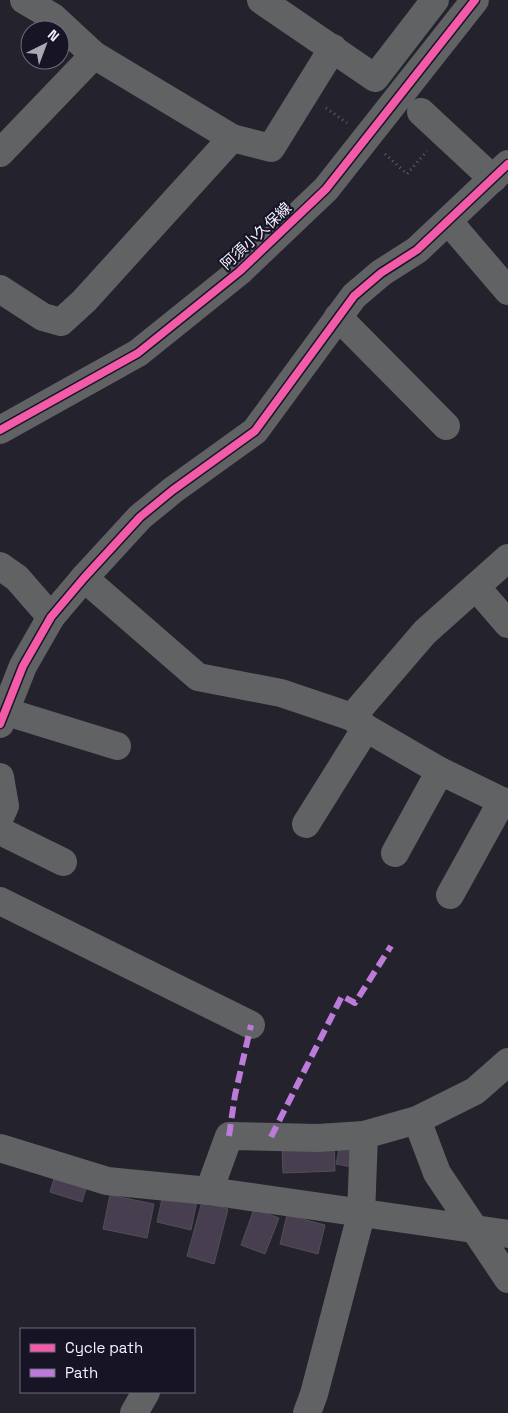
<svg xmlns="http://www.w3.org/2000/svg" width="508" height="1413" font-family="'Space Grotesk','Noto Sans JP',sans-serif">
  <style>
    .building { fill: #473e50; stroke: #524f57 }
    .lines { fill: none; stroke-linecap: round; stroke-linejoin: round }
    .path { stroke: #606064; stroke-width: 3; stroke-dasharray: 1 4; stroke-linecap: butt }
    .minor { stroke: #606264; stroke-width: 28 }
    .quiet { stroke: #bd7bd9; stroke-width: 6; stroke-dasharray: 12 6; stroke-linecap: butt }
    .cycleway-casing { stroke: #171525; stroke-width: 11 }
    .cycleway { stroke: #f35aa7; stroke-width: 8 }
    .labels { text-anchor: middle; stroke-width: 4.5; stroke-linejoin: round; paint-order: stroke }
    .street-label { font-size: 15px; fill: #f3f2fe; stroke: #171525 }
  </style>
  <rect width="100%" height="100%" fill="#24222c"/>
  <g class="building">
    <polygon points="340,1145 355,1148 352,1167 336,1164"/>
    <polygon points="334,1146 335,1171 283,1173 282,1148"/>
    <polygon points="56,1172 88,1182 82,1202 50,1192"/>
    <polygon points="163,1194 197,1201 191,1230 157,1222"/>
    <polygon points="110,1195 154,1204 147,1238 103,1229"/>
    <polygon points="202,1202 228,1209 214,1264 187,1256"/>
    <polygon points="254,1209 279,1218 265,1254 241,1245"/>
    <polygon points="287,1215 325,1225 318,1254 280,1244"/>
  </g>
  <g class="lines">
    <g class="path">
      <polyline points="326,108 347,123"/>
      <polyline points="385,154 407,174 427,151"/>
    </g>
    <g class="minor">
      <polyline points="24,0 53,17 94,55 232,138 271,148 333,48"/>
      <polyline points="261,0 375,78 435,0"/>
      <polyline points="421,112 493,179"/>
      <polyline points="0,153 94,55"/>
      <polyline points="449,222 508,291"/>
      <polyline points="0,289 43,317 61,322 84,301 232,138"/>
      <polyline points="338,317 446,426"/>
      <polyline points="0,430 138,353 240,271 326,189 475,0"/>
      <polyline points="0,566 17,578 51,617"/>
      <polyline points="84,578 198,677 281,693 352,717 366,728 440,771 508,804"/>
      <polyline points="476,587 508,624"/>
      <polyline points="4,711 117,746"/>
      <polyline points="352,717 425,632 508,558"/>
      <polyline points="0,724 23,666 51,617 84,578 140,517 173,490 255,431 354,296 381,273 417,250 508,164"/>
      <polyline points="0,777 5,806 0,817"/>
      <polyline points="306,824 366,728"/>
      <polyline points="0,831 63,862"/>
      <polyline points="395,853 440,771"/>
      <polyline points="450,895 502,801"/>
      <polyline points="0,901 251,1025"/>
      <polyline points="417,1120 437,1173 508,1279"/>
      <polyline points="0,1148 107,1181 209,1191 508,1234"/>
      <polyline points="209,1191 229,1136 318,1138 364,1135 417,1120 475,1091 508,1062"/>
      <polyline points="134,1413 146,1392"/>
      <polyline points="307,1413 314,1394 361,1215 364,1135"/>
    </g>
    <g class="quiet">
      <polyline points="229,1136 235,1095 251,1025"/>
      <polyline points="271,1137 342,996 355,1003 391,946"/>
    </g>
    <defs>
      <g id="cycleway">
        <polyline points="0,430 138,353 240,271 326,189 475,0"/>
        <polyline points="0,724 23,666 51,617 84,578 140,517 173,490 255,431 354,296 381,273 417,250 508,164"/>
      </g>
    </defs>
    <use href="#cycleway" class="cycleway-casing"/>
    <use href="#cycleway" class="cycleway"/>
  </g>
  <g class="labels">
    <g class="street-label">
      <text transform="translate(256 236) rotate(-43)" y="5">阿須小久保線</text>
    </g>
  </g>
  <rect x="20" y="1328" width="175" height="65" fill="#171525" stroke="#6f6d7c"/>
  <rect x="30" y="1344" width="25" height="8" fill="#f35aa7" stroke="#6f6d7c"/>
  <text x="65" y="1353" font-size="15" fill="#f3f2fe">Cycle path</text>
  <rect x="30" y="1369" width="25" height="8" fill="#bd7bd9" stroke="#6f6d7c"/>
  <text x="65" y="1378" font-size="15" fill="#f3f2fe">Path</text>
  <g transform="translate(45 45) rotate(42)"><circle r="24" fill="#171525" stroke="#6f6d7c"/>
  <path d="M0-4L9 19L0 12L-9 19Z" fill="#aba9b4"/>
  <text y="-8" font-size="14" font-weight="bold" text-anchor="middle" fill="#f3f2fe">N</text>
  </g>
</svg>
